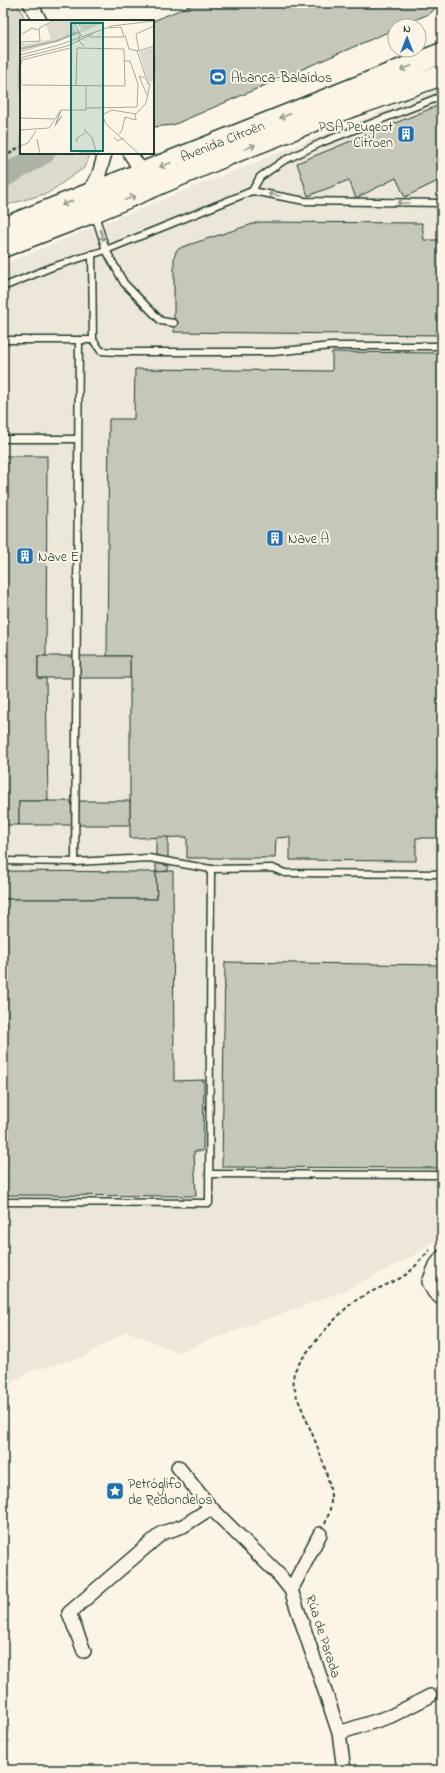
<svg xmlns="http://www.w3.org/2000/svg" width="445" height="1773" font-family="'Indie Flower',sans-serif">
  <style>
    .built { fill: #ece7d8 }
    .green { fill: #dcdacc; stroke: #7e8c80 }
    .lines { fill: none; stroke-linecap: round; stroke-linejoin: round }
    .river { stroke: #aeb3a7; stroke-width: 22 }
    .building { fill: #c5c7b9; stroke: #1f3d34 }
    .lane-casing { stroke: #1f3d34; stroke-width: 9 }
    .street-casing { stroke: #1f3d34; stroke-width: 16 }
    .primary-casing { stroke: #1f3d34; stroke-width: 23 }
    .path { stroke: #1f3d34; stroke-width: 2; stroke-dasharray: 4 3; stroke-linecap: butt }
    .lane { stroke: #fcf5e5; stroke-width: 6 }
    .street { stroke: #fcf5e5; stroke-width: 13 }
    .primary { stroke: #fcf5e5; stroke-width: 20 }
    .oneway { stroke: #8e998c }
    .labels { text-anchor: middle; stroke-width: 4; stroke-linejoin: round; paint-order: stroke }
    .poi-label { font-size: 14px; fill: #1f3d34; stroke: #fcf5e5; text-anchor: start }
    .street-label { font-size: 14px; fill: #1f3d34; stroke: #fcf5e5 }
    .inset-river { fill: none; stroke: #aeb3a7; stroke-width: 2 }
    .inset-road { fill: none; stroke: #a4ab9e; stroke-width: 1 }
    .view { fill: #0f766e; fill-opacity: 0.15; stroke: #0f766e; stroke-width: 2 }
    .inset-edge { fill: none; stroke: #1f3d34; stroke-width: 2 }
  </style>
  <rect width="100%" height="100%" fill="#fcf5e5"/>
  <filter id="ink" filterUnits="userSpaceOnUse"><feTurbulence type="fractalNoise" baseFrequency=".025" numOctaves="2"/><feDisplacementMap in="SourceGraphic" scale="8" xChannelSelector="R" yChannelSelector="G"/><feConvolveMatrix kernelMatrix="1 2 1 2 8 2 1 2 1" color-interpolation-filters="sRGB"/></filter>
  <g filter="url(#ink)">
    <polygon class="built" points="442,87 442,1235 413,1256 346,1290 178,1352 127,1331 83,1357 28,1372 3,1389 3,264"/>
    <polygon class="green" points="3,3 17,3 26,21 21,21 21,153 91,153 84,168 48,193 3,206"/>
    <g class="lines">
      <polyline class="river" points="3,177 44,153"/>
    </g>
    <g class="building">
      <polygon points="196,3 438,3 431,13 401,26 395,26 395,29 173,125 153,127 153,21"/>
      <polygon points="442,104 442,179 405,197 396,178 356,198 349,180 308,196 297,163"/>
      <polygon points="259,222 422,223 424,240 442,240 442,335 174,332 174,258 176,251 182,247"/>
      <polygon points="332,352 442,353 442,838 416,838 416,861 290,860 290,837 276,838 275,858 187,858 187,837 130,838 130,656 107,656 109,419 134,419 135,369 332,371"/>
      <polygon points="3,456 47,456 46,656 38,656 38,678 46,678 48,801 19,801 19,825 3,825"/>
      <rect x="38" y="656" width="92" height="22"/>
      <rect x="19" y="801" width="111" height="24"/>
      <polygon points="156,837 168,837 168,871 156,872"/>
      <polygon points="3,871 156,872 157,899 3,899"/>
      <polygon points="173,871 174,1081 204,1080 203,1151 194,1151 196,1196 6,1195 6,1170 3,1170 3,899 157,899 156,872"/>
      <polygon points="225,962 442,965 442,1168 222,1167"/>
    </g>
    <g class="lines">
      <defs>
        <g id="lane">
          <polyline points="252,191 260,177 283,161 323,142 442,96"/>
          <polyline points="95,215 106,250 124,283 161,321 174,323"/>
          <polyline points="92,254 93,340"/>
          <polyline points="3,287 52,267 106,250 252,191 305,201 442,203"/>
          <polyline points="3,340 79,340"/>
          <polyline points="3,439 77,439"/>
          <polyline points="3,861 75,862 149,858 211,869 272,868 285,873 442,874"/>
          <polyline points="75,862 79,340 93,340 101,351 117,352 274,352 331,346 442,346"/>
          <polyline points="209,1174 442,1175"/>
          <polyline points="3,1202 209,1203 211,869"/>
        </g>
        <g id="street">
          <polyline points="30,3 40,21"/>
          <polyline points="130,153 146,179"/>
          <polyline points="88,194 99,174 105,153"/>
          <polyline points="442,1257 436,1265 429,1282 434,1292 442,1299"/>
          <polyline points="178,1467 211,1508 280,1576 291,1590 339,1733 344,1770"/>
          <polyline points="291,1590 320,1534"/>
          <polyline points="84,1651 69,1613 162,1533 183,1526 211,1508"/>
          <polyline points="339,1733 391,1716 430,1696"/>
        </g>
        <g id="primary">
          <path id="s1" d="M3 228 442 53"/>
          <polyline points="3,247 94,212 228,155 337,112 442,75"/>
        </g>
      </defs>
      <use href="#lane" class="lane-casing"/>
      <use href="#street" class="street-casing"/>
      <use href="#primary" class="primary-casing"/>
      <g class="path">
        <polyline points="3,158 21,146"/>
        <path d="M325 1524C328 1517 331 1508 331 1500 332 1476 307 1422 297 1397 295 1390 292 1381 294 1373 299 1358 341 1310 355 1301 370 1291 388 1285 404 1276 414 1270 421 1258 430 1250"/>
      </g>
      <use href="#lane" class="lane"/>
      <use href="#street" class="street"/>
      <use href="#primary" class="primary"/>
    </g>
    <defs><path id="oneway-shaft" d="M-6 0H5M1.5-3L5.5 0L1.5 3" fill="none" stroke-width="1.6" stroke-linecap="round" stroke-linejoin="round"/></defs>
    <g class="oneway">
      <use href="#oneway-shaft" transform="translate(406 68) rotate(158)"/>
      <use href="#oneway-shaft" transform="translate(285 116) rotate(158)"/>
      <use href="#oneway-shaft" transform="translate(250 147) rotate(-22)"/>
      <use href="#oneway-shaft" transform="translate(165 165) rotate(158)"/>
      <use href="#oneway-shaft" transform="translate(274 195) rotate(-170)"/>
      <use href="#oneway-shaft" transform="translate(130 198) rotate(-22)"/>
      <use href="#oneway-shaft" transform="translate(67 203) rotate(158)"/>
      <use href="#oneway-shaft" transform="translate(403 203) rotate(-180)"/>
      <use href="#oneway-shaft" transform="translate(102 235) rotate(72)"/>
    </g>
  </g>
  <defs>
    <symbol id="stadium-square" viewBox="-11 -11 22 22"><rect x="-9" y="-9" width="18" height="18" rx="4" fill="#1f6fb2" stroke="#fcf5e5"/><path d="M0-5a6.5 5 0 1 0 0 10a6.5 5 0 1 0 0-10ZM-3.5-1.8h7v3.6h-7Z" fill="#fff"/></symbol>
    <symbol id="building-square" viewBox="-11 -11 22 22"><rect x="-9" y="-9" width="18" height="18" rx="4" fill="#1f6fb2" stroke="#fcf5e5"/><path d="M-4-6H4V6H1V3H-1V6H-4ZM-2.5-4.3h1.7v1.8h-1.7ZM.8-4.3h1.7v1.8H.8ZM-2.5-1h1.7V.8h-1.7ZM.8-1h1.7V.8H.8Z" fill="#fff"/></symbol>
    <symbol id="sight-square" viewBox="-11 -11 22 22"><rect x="-9" y="-9" width="18" height="18" rx="4" fill="#1f6fb2" stroke="#fcf5e5"/><path d="M0-6L1.8-2.2L6-1.7L2.9 1.2L3.7 5.4L0 3.3L-3.7 5.4L-2.9 1.2L-6-1.7L-1.8-2.2Z" fill="#fff"/></symbol>
  </defs>
  <g fill-rule="evenodd">
    <use href="#stadium-square" x="208" y="67" width="20" height="20"/>
    <use href="#building-square" x="396" y="124" width="20" height="20"/>
    <use href="#building-square" x="265" y="528" width="20" height="20"/>
    <use href="#building-square" x="15" y="546" width="20" height="20"/>
    <use href="#sight-square" x="105" y="1481" width="20" height="20"/>
  </g>
  <g class="labels">
    <g class="poi-label">
      <text x="231" y="82">Abanca-Balaídos</text>
      <text x="393" y="131" text-anchor="end">PSA Peugeot<tspan x="393" dy="16">Citroen</tspan></text>
      <text x="288" y="543">Nave A</text>
      <text x="38" y="561">Nave E</text>
      <text x="128" y="1488">Petróglifo<tspan x="128" dy="16">de Redondelos</tspan></text>
    </g>
    <g class="street-label">
      <text dy="5" stroke="none"><textPath href="#s1" startOffset="236">Avenida Citroën</textPath></text>
      <text transform="translate(324 1636) rotate(72)" y="5">Rúa de Parada</text>
    </g>
  </g>
  <g transform="translate(20 20)">
    <rect width="134" height="134" fill="#fcf5e5"/>
    <path d="M38 0H51L57 15 0 33V23L6 24 31 19 26 5ZM53 0H83V3L60 13 61 8ZM134 27V61L128 63 119 32Z" fill="#dcdacc"/>
    <path class="inset-river" d="M0 29 37 21 58 12"/>
    <path class="inset-road" d="M52 0 62 17M91 6 134 1M59 12V21L64 26M2 14 12 8 18 10M105 15 109 29 118 31 134 26M69 17H104L101 7 89 8M0 22 20 21 19 8 35 0M117 31 128 64H130M119 31 116 14 134 6M0 35 39 25 92 6M0 38 47 26 73 14M0 47 2 40 50 28M0 51 1 63M125 58 119 56 127 75M2 65 105 66 104 29 57 28 56 65M66 88 117 87 118 64 110 41H105M41 90 36 103 42 96 35 106ZM0 98 34 99M64 109 72 118 76 131 80 134M0 110 29 108 41 90H66V66M99 114 102 110 105 97 116 100 115 94M94 117 97 121 104 118M17 119 20 134M57 122 56 119 66 112M0 126 8 123 16 111M59 132H76M119 134 86 104 82 95 92 90 116 94 126 83 130 64"/>
    <path class="view" d="M51 3H83V131H51Z"/>
    <rect width="134" height="134" class="inset-edge"/>
  </g>
  <rect width="445" height="1773" fill="none" stroke="#fcf5e5" stroke-width="16"/>
  <rect x="8" y="8" width="429" height="1757" fill="none" stroke="#1f3d34" stroke-width="1.5" filter="url(#ink)"/>
  <g transform="translate(407 38)"><circle r="19" fill="#fcf5e5" stroke="#a4ab9e"/>
  <path d="M0-3L7 15L0 10L-7 15Z" fill="#1f6fb2"/>
  <text y="-6" font-size="11" font-weight="bold" text-anchor="middle" fill="#1f3d34">N</text>
  </g>
</svg>
